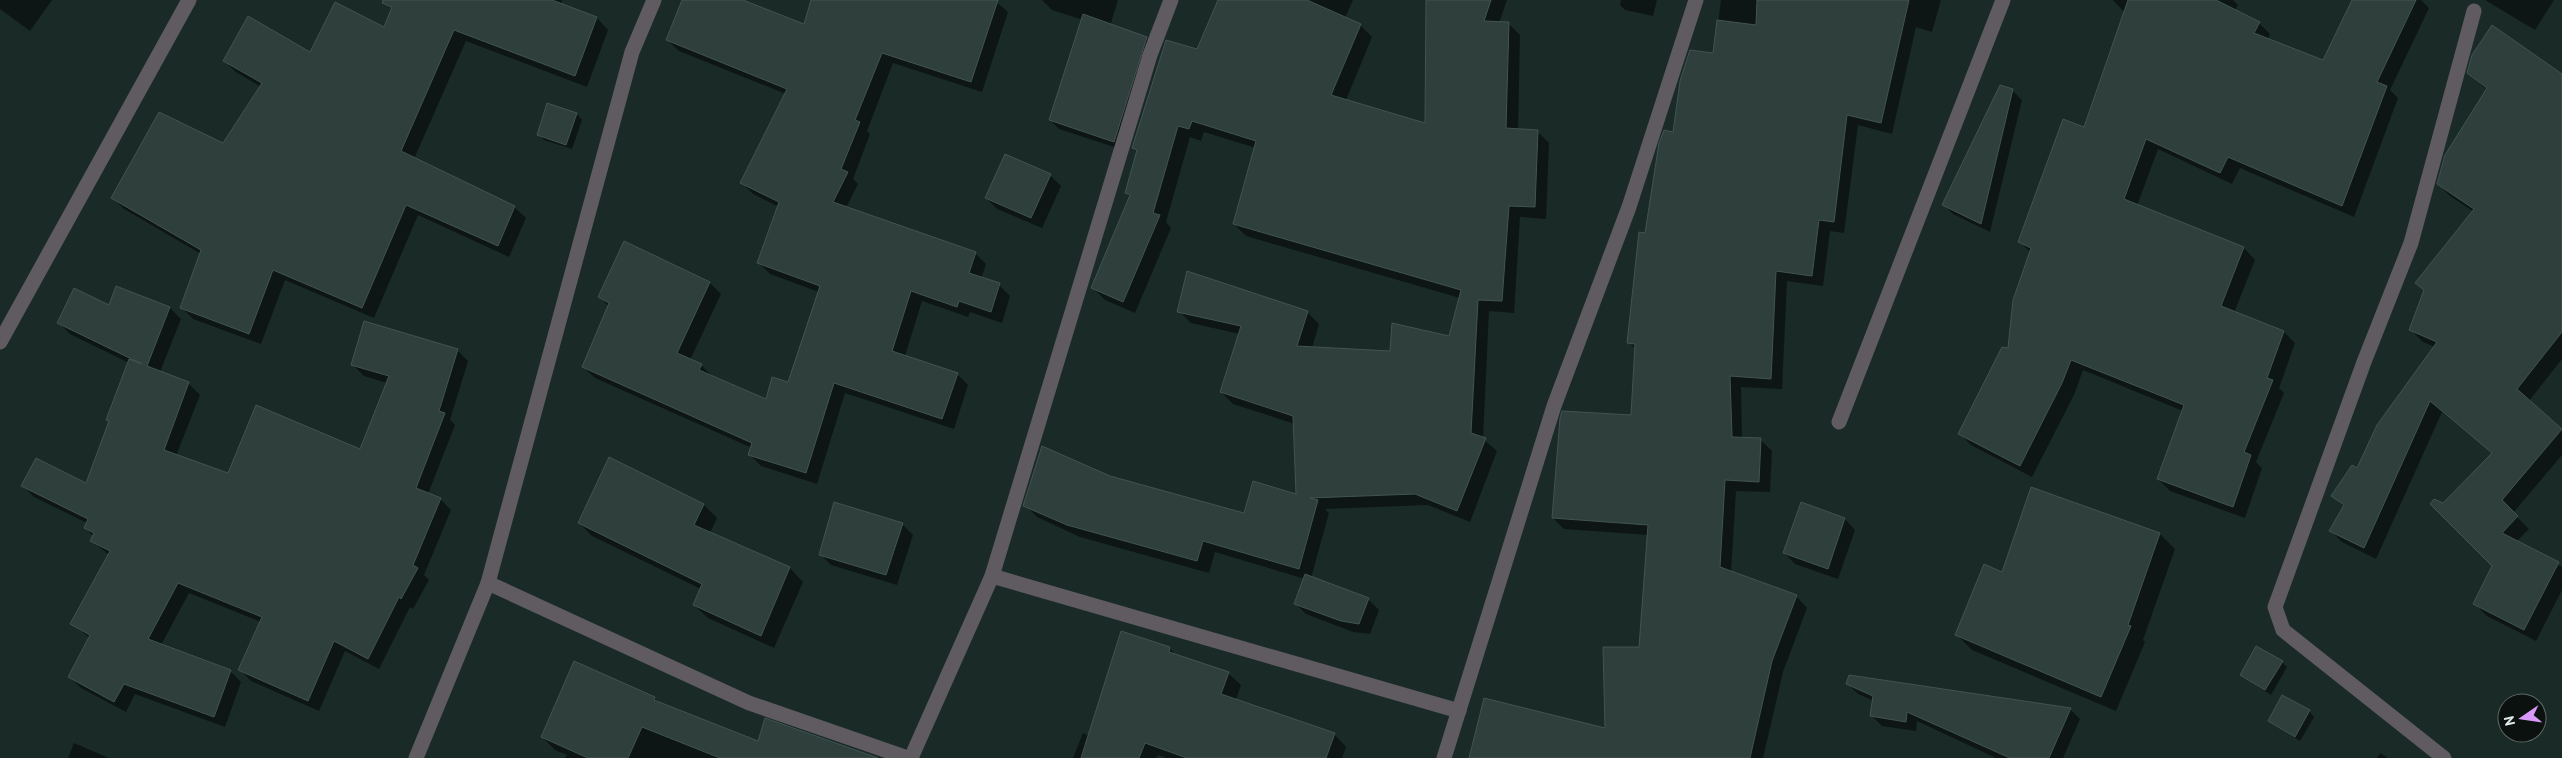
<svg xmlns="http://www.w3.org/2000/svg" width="2562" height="758" font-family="'PT Sans',sans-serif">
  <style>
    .shadow { fill: #0007 }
    .building { fill: #2e3f3c; stroke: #425451 }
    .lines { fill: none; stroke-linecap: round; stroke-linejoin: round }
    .street { stroke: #5f5b61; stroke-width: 15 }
  </style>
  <rect width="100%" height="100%" fill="#192a27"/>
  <g class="shadow">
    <polygon points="0,0 52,0 30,31 0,9"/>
    <polygon points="396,0 562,0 561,5 597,18 608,30 587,87 466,41 414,159 514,207 526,218 509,257 418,215 374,318 285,280 261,344 193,319 182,308 201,254 124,209 113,198 223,145 261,87 236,72 224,61 311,54 385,29"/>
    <polygon points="683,0 740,0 805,26 812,0 994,0 1008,12 982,92 893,63 867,131 870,134 853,179 858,184 846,208 975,253 986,264 981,279 999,285 1010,296 1002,323 970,312 968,317 922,301 905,356 957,374 968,385 954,429 845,393 817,484 761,466 750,455 752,448 595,378 583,367 609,307 600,297 710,283 721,294 690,360 701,365 712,376 766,400 789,383 819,292 770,274 759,263 779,207 753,194 741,182 786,94 679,51 667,40"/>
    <polygon points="1042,0 1118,0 1110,26 1146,38 1155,47 1123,150 1059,129 1050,120 1083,20 1052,10"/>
    <polygon points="1221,0 1353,0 1345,18 1360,25 1372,37 1346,100 1426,124 1428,0 1507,0 1499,23 1508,23 1520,35 1518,130 1537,131 1549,143 1546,219 1520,217 1514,313 1489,311 1483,439 1497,451 1470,522 1428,505 1325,509 1329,513 1311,578 1369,600 1379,610 1370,634 1353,632 1306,614 1295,603 1305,579 1215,552 1209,573 1080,537 1037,517 1025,505 1110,478 1245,515 1297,495 1295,424 1233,404 1221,392 1240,334 1191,323 1179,311 1307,312 1319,324 1312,348 1392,353 1450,337 1460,298 1246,236 1234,224 1256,148 1204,132 1201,141 1190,137 1166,222 1171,228 1135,313 1105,300 1093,288 1130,198 1126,193 1138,153 1133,148 1167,42 1198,51"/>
    <polygon points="1621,0 1657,0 1653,16 1625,10 1620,5"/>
    <polygon points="1721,0 1941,0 1932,32 1916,27 1892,134 1858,125 1844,233 1830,231 1823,286 1787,281 1782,389 1741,387 1742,438 1760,439 1772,451 1770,492 1736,491 1731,573 1796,596 1807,608 1783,672 1763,758 1470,758 1606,730 1640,648 1648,535 1564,529 1553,518 1632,417 1636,350 1629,342 1646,234 1674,133 1714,54"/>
    <polygon points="2113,0 2233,0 2238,5 2234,11 2259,23 2270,34 2268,40 2324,62 2354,0 2421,0 2429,8 2390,90 2398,98 2354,217 2240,168 2232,184 2158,149 2137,206 2244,248 2255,260 2234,313 2284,332 2295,343 2279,388 2284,393 2256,462 2262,468 2245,518 2170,491 2158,479 2183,411 2083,370 2074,395 2032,477 1971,445 1959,433 2010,349 2031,253 2020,242 2085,129 2124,12"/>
    <polygon points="2485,0 2554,0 2535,30"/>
    <polygon points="2468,73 2562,81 2562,359 2529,401 2562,430 2562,455 2513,513 2529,529 2516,542 2562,567 2562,590 2536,641 2487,616 2475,604 2494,566 2443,505 2493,454 2442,412 2376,559 2342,542 2330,530 2344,507 2333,496 2357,470 2435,347 2423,342 2411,330 2474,212 2450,196 2438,184 2487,90"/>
    <polygon points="2012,90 2022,100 1990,232 1953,214 1943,204"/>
    <polygon points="548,105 577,114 582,120 572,149 544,140 538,134"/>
    <polygon points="1050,175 1061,186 1042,228 997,209 986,198"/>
    <polygon points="117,287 170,308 181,319 160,372 189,384 200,395 176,456 229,474 361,450 387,383 364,376 353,365 457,350 468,361 450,420 455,425 428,494 440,499 451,510 424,575 429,580 413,609 410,607 379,669 345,651 319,711 251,681 240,670 261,622 189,593 161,645 230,671 241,682 225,727 135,694 126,712 81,688 70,677 90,638 72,624 109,555 91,540 93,536 85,528 87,523 34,497 23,486 86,485 110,422 107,420 129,363 70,334 59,323 109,307"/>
    <polygon points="1801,504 1845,519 1855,530 1838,579 1795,564 1784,553"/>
    <polygon points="704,505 717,518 710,533 790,568 803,582 774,648 708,618 694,605 701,589 592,536 579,523"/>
    <polygon points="902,524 913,535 897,585 831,565 820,554"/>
    <polygon points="2160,534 2175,549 2143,640 2145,642 2116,711 1972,650 1956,634 2003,573"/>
    <polygon points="1169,648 1177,656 1228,673 1241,685 1236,700 1334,734 1346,747 1342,758 1167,758 1158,755 1156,758 1073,758 1083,733 1089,736"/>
    <polygon points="2282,662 2287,667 2271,695 2241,675"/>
    <polygon points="1848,684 2070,709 2080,719 2063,758 1996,758 1917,721 1916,731 1882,726 1872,716 1874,701 1858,694"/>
    <polygon points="654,698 660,703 758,743 860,758 565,758 567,755 555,750 542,737"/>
    <polygon points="2309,711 2314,717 2300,741 2269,721"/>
    <polygon points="74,743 109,758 68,758"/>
    <polygon points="2380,753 2388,758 2377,758"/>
  </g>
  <g class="building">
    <polygon points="383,0 552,0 597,17 575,76 454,30 401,151 515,206 498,246 406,205 362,308 273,270 249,334 180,308 201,250 111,198 159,112 223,143 262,83 223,61 248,16 310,52 335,2 384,27 392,7 382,3"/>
    <polygon points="682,0 743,0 804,24 811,0 998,0 971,82 882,53 855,120 860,122 841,169 848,172 833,202 976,252 969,273 1000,283 991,312 959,301 957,307 911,291 892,351 958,373 942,419 834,383 806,473 748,455 752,443 582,367 609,303 598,297 624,241 710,282 677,353 702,364 699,370 766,399 772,377 788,382 820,286 757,263 779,202 740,183 787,89 666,40"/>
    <polygon points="1218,0 1307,0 1361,24 1331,95 1425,123 1426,0 1491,0 1484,21 1509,22 1506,128 1538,130 1535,207 1509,206 1502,301 1478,300 1471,433 1486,438 1457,511 1415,494 1310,498 1318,500 1299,569 1203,541 1197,561 1067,525 1023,506 1042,446 1110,476 1244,513 1253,481 1296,494 1293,416 1220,392 1241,326 1177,312 1187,271 1308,311 1297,346 1390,351 1392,323 1449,336 1461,290 1233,224 1256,141 1192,121 1189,129 1178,126 1153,213 1160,215 1123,302 1091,288 1130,195 1125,193 1137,150 1132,148 1166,40 1197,49"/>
    <polygon points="1757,0 1909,0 1881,123 1847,115 1834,222 1819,220 1812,276 1776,271 1771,379 1730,376 1732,437 1761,438 1759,482 1725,480 1720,567 1797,595 1772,661 1750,758 1469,758 1484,698 1605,728 1603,647 1639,647 1648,525 1552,518 1560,418 1562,411 1631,415 1635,344 1627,343 1639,232 1645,233 1659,143 1664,130 1673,132 1680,81 1690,50 1713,53 1717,20 1756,25"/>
    <polygon points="2128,0 2216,0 2260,22 2254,33 2323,60 2352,0 2416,0 2377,82 2387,86 2342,206 2228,157 2220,173 2146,139 2124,199 2244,247 2221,306 2284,331 2267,378 2273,380 2244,452 2251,455 2233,507 2157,479 2184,405 2071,360 2062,383 2020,466 1958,434 2002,347 2008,348 2013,300 2031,248 2018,242 2063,119 2084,127"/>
    <polygon points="1083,14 1147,37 1114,142 1049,120"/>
    <polygon points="2492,25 2562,74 2562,332 2517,389 2562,429 2502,500 2518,516 2502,533 2559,562 2524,630 2473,604 2492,566 2430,504 2434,499 2443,503 2492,453 2430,401 2364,548 2329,531 2344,505 2331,496 2352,465 2357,468 2377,425 2437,342 2409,330 2424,290 2415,283 2474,209 2437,184 2445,155 2487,88 2467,73 2472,55"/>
    <polygon points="2000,85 2013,89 1981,224 1942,205"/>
    <polygon points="547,103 577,113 566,145 537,135"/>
    <polygon points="1005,154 1051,174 1031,218 985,198"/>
    <polygon points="116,286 170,307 147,366 189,382 164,450 228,473 256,405 360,449 389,376 351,365 364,321 458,349 439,411 445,413 416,488 441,498 413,565 418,568 401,599 399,597 368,659 334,641 308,701 238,670 262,617 178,583 148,639 231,670 214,717 124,684 114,702 68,677 90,635 70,624 110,551 90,541 94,533 84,528 88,519 21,486 36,458 86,483 109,421 106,420 129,359 142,364 57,323 74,288 109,305"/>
    <polygon points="609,457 704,504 694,525 790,567 761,636 693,605 702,584 578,523"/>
    <polygon points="2031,487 2160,533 2128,625 2131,626 2101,697 1955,635 1984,564 2002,572"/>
    <polygon points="834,502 903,523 886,575 819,555"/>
    <polygon points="1801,502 1845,518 1828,569 1783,553"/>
    <polygon points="1305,574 1369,598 1359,624 1341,621 1294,604"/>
    <polygon points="1121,631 1170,647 1169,652 1229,672 1221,694 1335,733 1326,758 1187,758 1145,743 1139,758 1081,758"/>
    <polygon points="2256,646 2283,661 2265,690 2240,675"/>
    <polygon points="574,661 655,697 654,700 758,741 765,718 878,758 720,758 642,727 628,758 588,758 541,737"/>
    <polygon points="1849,675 2071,708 2049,758 2010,758 1907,712 1906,722 1870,716 1873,696 1846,684"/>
    <polygon points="2282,695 2310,710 2295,737 2268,721"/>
  </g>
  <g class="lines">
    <g class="street">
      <polyline points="0,342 189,0"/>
      <polyline points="1839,422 2003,0"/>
      <polyline points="992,576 1459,711"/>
      <polyline points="488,583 749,703 908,758"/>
      <polyline points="416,758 488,583 632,52 654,0"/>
      <polyline points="911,758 992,576 1150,55 1171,0"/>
      <polyline points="1444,758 1554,406 1629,207 1696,0"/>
      <polyline points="2444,758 2283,630 2275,607 2364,362 2411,243 2474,11"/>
    </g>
  </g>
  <g transform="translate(2522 718) rotate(257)"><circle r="24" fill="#0a110f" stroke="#606967"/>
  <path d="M0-4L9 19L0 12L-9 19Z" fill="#d89af8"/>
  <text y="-8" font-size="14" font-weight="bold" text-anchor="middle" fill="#e2edeb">N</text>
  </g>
</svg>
